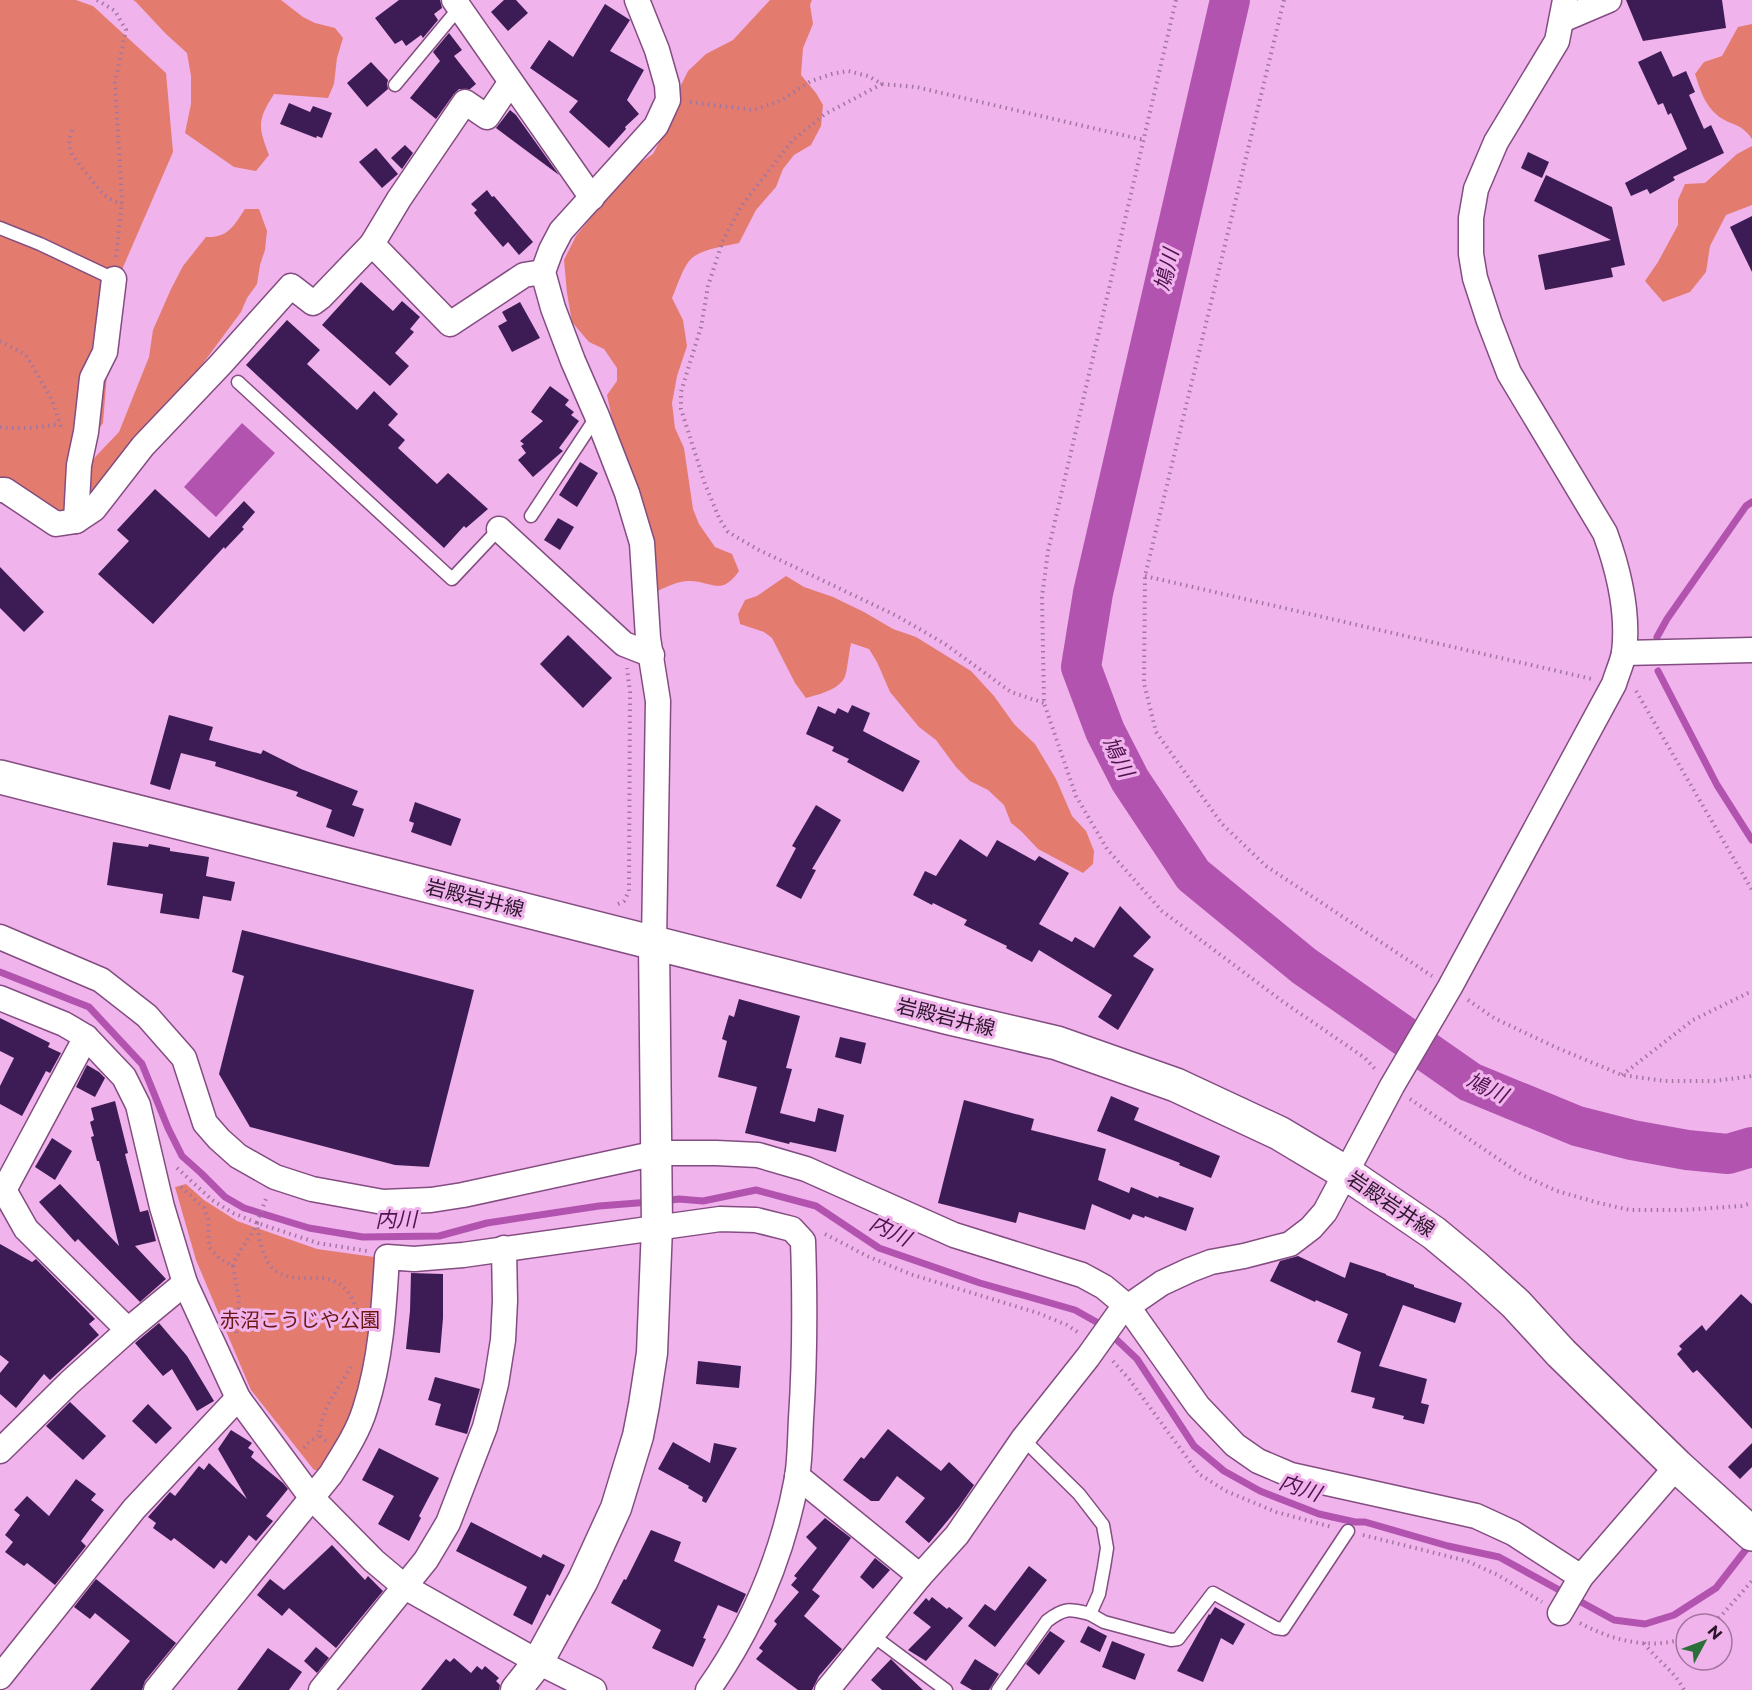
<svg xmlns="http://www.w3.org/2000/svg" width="1752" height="1690" font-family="Montserrat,'Noto Sans JP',sans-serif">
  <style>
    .green { fill: #e37c6e }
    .water { fill: #b254af }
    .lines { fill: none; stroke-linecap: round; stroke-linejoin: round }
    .stream { stroke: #b254af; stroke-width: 7 }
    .river { stroke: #b254af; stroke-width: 40 }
    .building { fill: #3d1c55 }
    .service-casing { stroke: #834d81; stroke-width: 15 }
    .minor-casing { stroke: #834d81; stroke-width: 27 }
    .tertiary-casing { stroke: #834d81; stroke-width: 33 }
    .secondary-casing { stroke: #834d81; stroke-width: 36 }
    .path { stroke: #a376a1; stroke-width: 4; stroke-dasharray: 1.5 4.5; stroke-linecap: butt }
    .service { stroke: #fff; stroke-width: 12 }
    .minor { stroke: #fff; stroke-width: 24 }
    .tertiary { stroke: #fff; stroke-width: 30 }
    .secondary { stroke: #fff; stroke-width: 33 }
    .labels { text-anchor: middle; stroke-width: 6; stroke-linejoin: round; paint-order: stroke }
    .street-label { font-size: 20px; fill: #2d172c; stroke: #f0b3ec }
    .park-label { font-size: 20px; fill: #6c1812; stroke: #f0b3ec }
    .water-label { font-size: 21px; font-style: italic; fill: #50134f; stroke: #f0b3ec }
  </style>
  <rect width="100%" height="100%" fill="#f0b3ec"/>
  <g class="green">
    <polygon points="0,0 76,0 93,6 166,73 173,152 114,288 103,423 77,459 66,472 71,509 60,515 0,481"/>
    <path d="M133 0H281L303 17 315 23 335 28 343 38 337 58 334 84 328 98 274 94C257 121 258 126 269 155L256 171 234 167 185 133 191 104V76L187 53 166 34 136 2Z"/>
    <path d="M770 0H812L810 5 813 24 803 48 801 75 816 93 823 105 821 126 811 145 794 155 783 169 776 187 756 210 739 243C726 246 702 249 692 258 683 266 677 287 672 298L683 320 687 346 677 376 672 403 675 428 684 448 693 509 699 524 715 547 732 554 739 571C721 597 712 581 689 581 678 581 667 587 657 591L627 462 613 424 607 395 617 381V368L604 349 589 342 572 322 567 293 564 260 576 236 609 195 631 169 653 154 674 114 681 85 688 71 706 54 733 40Z"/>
    <path d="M1752 24V139C1741 122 1730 126 1717 115 1704 104 1700 89 1695 74L1704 62 1722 56 1738 27Z"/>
    <polygon points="1752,146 1752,205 1726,215 1710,246 1706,272 1690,292 1663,302 1645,281 1658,262 1678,225 1678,200 1685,184 1705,183 1737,154"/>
    <path d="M245 209H259L267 231 265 250 260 265 257 284 247 298 241 312 201 366 186 389 84 503 86 469 97 455 119 432 149 357 153 330 171 289 183 266 206 237C229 238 234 225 245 209Z"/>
    <path d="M786 576 804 587 833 597 864 612 893 629 916 637 971 671 994 696 1014 724 1035 744 1056 779 1072 816 1086 831 1094 851 1093 864 1083 873 1038 849 1021 831 1011 823 1004 805 988 790 970 781 956 767 936 740 919 727 890 692 877 662 869 649 851 643C849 653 848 663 846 673 843 689 820 694 806 698L795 683 772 638 764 632 740 624 738 614 745 600 757 596Z"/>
    <polygon points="186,1184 204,1200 237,1221 317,1249 374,1257 375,1283 364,1373 348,1422 337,1445 320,1470 314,1470 251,1390 196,1260 175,1187"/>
  </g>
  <polygon class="water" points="242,423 275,453 216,517 184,487"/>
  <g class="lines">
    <g class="stream">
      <polyline points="1657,637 1667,619 1746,506 1752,502"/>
      <polyline points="1658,671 1717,785 1752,840"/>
      <polyline points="0,972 89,1007 142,1064 168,1128 182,1156 201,1173 225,1197 244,1208 309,1228 363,1237 439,1236 487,1223 599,1206 650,1202"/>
      <polyline points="664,1201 679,1199 703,1201 756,1190 816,1206 879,1248 980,1283 1075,1310 1100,1324 1137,1359 1194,1446 1224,1471 1260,1491 1319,1514 1355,1522 1365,1522 1448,1546 1499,1557 1614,1620 1645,1624 1674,1615 1716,1588 1751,1543"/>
    </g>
    <polyline class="river" points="1230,0 1093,593 1081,667 1105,731 1130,780 1193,875 1304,966 1470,1082 1577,1126 1632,1140 1687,1150 1728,1154 1752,1147"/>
  </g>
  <g class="building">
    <polygon points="399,0 440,0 442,8 434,14 438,20 423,38 421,35 406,46 402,40 395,44 375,18"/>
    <polygon points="504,0 516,0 528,13 508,31 491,12"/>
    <polygon points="1626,0 1722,0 1726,28 1643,41"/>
    <polygon points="605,4 630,20 610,51 644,70 627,100 639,114 625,127 626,129 609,148 569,112 578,101 530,68 549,40 573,57"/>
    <polygon points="449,33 462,50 454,56 476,84 470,89 459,89 454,94 436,119 410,98 440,61 433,52"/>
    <polygon points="1661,51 1673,77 1686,71 1695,92 1689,95 1704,129 1711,125 1724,153 1673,177 1675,180 1650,194 1647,189 1631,196 1625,183 1687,149 1671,113 1668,115 1663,103 1658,105 1638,62"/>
    <polygon points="371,62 388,80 387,84 388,89 367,107 347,83"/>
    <polygon points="289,103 310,112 313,106 332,113 322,138 317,136 316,138 280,124"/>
    <polygon points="510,110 516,115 559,175 496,128"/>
    <polygon points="405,145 413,153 402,169 391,158"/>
    <polygon points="376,148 398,174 382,188 359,162"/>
    <polygon points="1528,152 1549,162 1542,178 1521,168"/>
    <polygon points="1546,175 1612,207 1625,265 1611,268 1613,277 1545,290 1538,255 1611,240 1534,201"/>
    <polygon points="487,190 492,197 494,196 533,242 519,255 508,242 503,247 474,213 477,210 471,204"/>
    <polygon points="1752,216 1752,272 1730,227"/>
    <polygon points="361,282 393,311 402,301 420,317 410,329 414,332 395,353 409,366 390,386 322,325"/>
    <polygon points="520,302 540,338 512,352 498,326 507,321 502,312"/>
    <polygon points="287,320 320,350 307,364 357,410 374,391 398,414 388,425 405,440 398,448 437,484 448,473 488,509 466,528 464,526 444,548 246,365"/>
    <polygon points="550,386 569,400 565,405 574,412 571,415 579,421 559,448 563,451 533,477 518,460 526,453 521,446 524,444 520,441 543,421 531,412"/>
    <polygon points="580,462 598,473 577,507 559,495"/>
    <polygon points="155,489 209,538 244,501 255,512 242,527 244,529 225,549 224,547 153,624 98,574 129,541 117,530"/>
    <polygon points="558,518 574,527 560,550 544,540"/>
    <polygon points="0,567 44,612 24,632 0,608"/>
    <polygon points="568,635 612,678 583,708 540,664"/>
    <polygon points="852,705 870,713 863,731 920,761 903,792 847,762 849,759 832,751 834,747 806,734 818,706 835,714 838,708 848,713"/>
    <polygon points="169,715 213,727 209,740 261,754 263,750 301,769 358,791 352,805 364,809 354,837 326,827 332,810 296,796 298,792 215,766 216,762 181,753 170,790 150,784"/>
    <polygon points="415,802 461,819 451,846 411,832 414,823 409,821"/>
    <polygon points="816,805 841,820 812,869 816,870 801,899 776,886 796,848 792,846"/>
    <polygon points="960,839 987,857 997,840 1035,861 1039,856 1069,873 1039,924 1072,942 1075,937 1094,948 1120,906 1151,937 1133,956 1154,969 1118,1030 1098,1017 1112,995 1039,950 1032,962 1006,948 1007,946 964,925 967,920 933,903 932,905 913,895 925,871 936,876"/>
    <polygon points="113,842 148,847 149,844 170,848 170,851 209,857 206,876 235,882 231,901 203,896 199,919 160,913 163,894 107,885"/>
    <polygon points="242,930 474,990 429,1167 395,1165 250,1127 219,1074 244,976 232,972"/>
    <polygon points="739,999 800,1016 786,1068 792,1069 780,1113 815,1122 818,1108 844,1115 836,1152 790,1142 789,1144 745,1133 757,1087 718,1077 727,1041 722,1039 729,1015 734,1017"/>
    <polygon points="0,1018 50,1043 48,1047 61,1053 50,1073 46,1071 22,1116 0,1104 0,1086 14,1058 0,1051"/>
    <polygon points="840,1037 866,1043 861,1064 835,1057"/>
    <polygon points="87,1065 99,1072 105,1078 95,1097 76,1087"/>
    <polygon points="1111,1096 1139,1108 1134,1120 1220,1156 1211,1178 1179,1165 1180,1163 1097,1131"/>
    <polygon points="964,1100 1034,1119 1031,1130 1106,1149 1098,1180 1129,1193 1131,1187 1158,1198 1159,1196 1194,1208 1186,1231 1145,1216 1144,1218 1133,1214 1130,1220 1092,1204 1085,1230 1019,1212 1016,1223 938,1203"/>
    <polygon points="115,1101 128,1153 125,1154 140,1212 148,1210 156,1241 135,1246 166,1279 140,1302 78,1239 75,1242 39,1202 60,1184 119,1246 99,1161 97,1161 91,1137 94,1136 90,1122 94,1120 91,1108"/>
    <polygon points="52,1138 72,1151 55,1180 35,1167"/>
    <polygon points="0,1244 32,1262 36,1259 95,1319 89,1324 99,1335 50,1380 44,1374 16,1408 0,1394 0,1373 9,1362 0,1355"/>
    <polygon points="1298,1256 1345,1278 1350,1262 1386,1274 1386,1275 1414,1285 1414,1287 1462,1303 1455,1323 1403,1305 1379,1366 1427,1379 1421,1403 1429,1405 1424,1424 1403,1419 1404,1416 1372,1408 1375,1398 1351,1392 1361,1352 1337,1342 1348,1314 1316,1300 1315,1302 1270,1281 1280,1261"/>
    <polygon points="411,1273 443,1274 443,1318 440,1353 406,1349 410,1311"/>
    <polygon points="1741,1294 1752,1304 1752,1429 1697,1370 1693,1373 1677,1354 1682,1349 1679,1346 1702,1325 1706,1331"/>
    <polygon points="159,1323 187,1356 214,1401 197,1411 172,1369 163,1376 135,1343"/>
    <polygon points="698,1361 741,1366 739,1388 696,1384"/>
    <polygon points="435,1377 480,1389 467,1434 435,1425 441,1404 428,1400"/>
    <polygon points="70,1402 106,1436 83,1460 46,1426"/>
    <polygon points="148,1404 172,1428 156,1444 132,1421"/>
    <polygon points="888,1429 941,1471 949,1462 974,1485 959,1507 929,1543 905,1522 925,1498 897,1476 879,1501 871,1501 843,1480 861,1457 864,1459"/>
    <polygon points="231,1430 252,1443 248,1448 254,1452 251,1457 283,1483 288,1489 266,1516 273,1521 256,1541 249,1535 226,1564 221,1560 214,1569 174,1538 171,1541 153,1528 156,1523 148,1517 170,1492 175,1496 199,1466 204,1470 209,1463 247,1499 218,1449"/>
    <polygon points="673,1442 710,1463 714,1443 737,1448 706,1503 702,1501 703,1497 688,1488 689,1486 658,1469"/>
    <polygon points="1752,1443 1752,1467 1740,1479 1728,1467"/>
    <polygon points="379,1448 439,1478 419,1516 421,1518 409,1541 378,1524 394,1496 362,1480"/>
    <polygon points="76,1479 96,1494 91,1500 104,1510 81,1541 86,1546 55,1585 27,1563 24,1566 5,1552 13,1542 5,1535 20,1515 14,1510 27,1496 49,1516"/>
    <polygon points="825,1518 851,1538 812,1590 820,1596 804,1616 842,1649 819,1676 812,1690 798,1690 756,1659 763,1651 759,1648 777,1624 774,1621 799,1592 791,1585 797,1578 794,1576 817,1548 806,1537"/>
    <polygon points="471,1522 541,1558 543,1554 565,1565 550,1596 547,1594 532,1625 513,1615 527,1587 456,1551"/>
    <polygon points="651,1530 681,1542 674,1561 746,1594 737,1613 718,1605 703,1638 706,1639 693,1667 652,1648 661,1630 611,1603 624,1579 626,1580"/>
    <polygon points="332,1545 365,1580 368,1576 383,1591 336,1648 289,1608 282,1616 257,1595 270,1579 284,1590"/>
    <polygon points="875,1558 890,1570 873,1589 860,1577"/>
    <polygon points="1029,1566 1047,1580 995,1647 968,1626 985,1604 995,1611"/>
    <polygon points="96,1579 176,1643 145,1681 142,1690 90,1690 130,1641 95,1613 90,1619 74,1607"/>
    <polygon points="932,1597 947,1609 949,1607 963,1618 926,1661 908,1650 931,1627 913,1613 926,1598 929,1601"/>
    <polygon points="1215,1607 1245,1624 1233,1645 1221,1638 1203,1682 1177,1671 1209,1614 1210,1615"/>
    <polygon points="1088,1626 1107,1636 1100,1652 1080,1642"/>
    <polygon points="1050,1631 1065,1641 1039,1675 1026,1664"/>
    <polygon points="1112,1641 1145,1654 1135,1680 1102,1667"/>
    <polygon points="316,1647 329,1658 317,1673 304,1661"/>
    <polygon points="268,1648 302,1672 289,1690 237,1690"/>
    <polygon points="454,1658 471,1673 477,1666 482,1670 485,1666 499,1678 496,1681 500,1685 499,1690 421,1690 446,1659 450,1662"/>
    <polygon points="891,1659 904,1672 923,1690 882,1690 871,1680"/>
    <polygon points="975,1659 999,1674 989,1690 972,1690 960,1683"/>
  </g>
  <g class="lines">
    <defs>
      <g id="service">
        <polyline points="395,85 459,8"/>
        <polyline points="0,228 40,244 114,279"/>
        <polyline points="238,382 452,579 499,529"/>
        <polyline points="531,516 597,416"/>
        <polyline points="1090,1614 1104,1622 1171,1640 1178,1639 1213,1593 1276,1628 1283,1629 1348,1531"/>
        <polyline points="872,1635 946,1690"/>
        <path d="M998 1690 1047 1621C1065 1607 1070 1609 1090 1614L1099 1594 1104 1567 1107 1548 1103 1525 1079 1494 1023 1439"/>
      </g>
      <g id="minor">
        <polyline points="454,0 592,198"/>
        <polyline points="637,0 657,50 667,85 668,100 656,126 561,231 551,250 543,272 553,308 573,361 597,416 627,493 642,543 648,638 658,701 654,942"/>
        <polyline points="1562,20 1609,0"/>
        <polyline points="372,244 399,199 465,102 487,117 510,83"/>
        <polyline points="0,490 5,490 56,524 76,521 94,509 143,446 220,365 291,286 313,303 321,297 372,244 450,324 524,275 543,272"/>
        <polyline points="76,521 79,465 86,432 92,378 105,352 114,279"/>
        <polyline points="499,529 624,644 652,655"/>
        <polyline points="1624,653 1752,650"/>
        <polyline points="0,937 101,980 147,1016 184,1058 205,1123 219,1139 238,1156 275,1177 312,1189 383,1202 431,1200 463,1195 657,1153 716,1153 758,1155 806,1169 954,1235 1082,1275 1104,1287 1128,1307 1198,1406 1235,1445 1258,1461 1291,1475 1476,1516 1513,1533 1581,1577 1677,1466"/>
        <polyline points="0,998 64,1024 86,1037 124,1077 138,1105 162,1207 185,1283 238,1398 311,1497 374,1561 405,1587 538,1662 594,1690"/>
        <polyline points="0,1188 4,1190 86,1037"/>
        <polyline points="4,1190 26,1229 128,1330"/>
        <polyline points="0,1451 70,1382 128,1330 185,1283"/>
        <polyline points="797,1476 920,1576"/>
        <polyline points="1560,1613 1581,1577"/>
        <polyline points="0,1677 134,1509 238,1398"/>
        <path d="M156 1690 331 1474C344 1453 358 1432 365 1409 381 1360 384 1308 387 1257L414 1259 463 1255 720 1219 756 1220 792 1229 803 1241C805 1300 805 1359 801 1419 800 1438 800 1459 797 1478 783 1554 753 1626 708 1690"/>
        <polyline points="321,1690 426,1560 448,1523 485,1427 496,1384 503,1340 505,1301 504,1248"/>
        <path d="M827 1690 920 1576 957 1535 1023 1439 1088 1357 1120 1312 1162 1283 1190 1270 1211 1262 1244 1256 1290 1244 1311 1228 1325 1212 1392 1086 1450 987 1614 684C1617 674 1622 663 1624 653 1629 612 1619 571 1605 533L1509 373 1489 321 1475 278 1471 254V218L1476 189 1496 142 1557 41 1565 0"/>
      </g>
      <polyline id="tertiary" points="516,1690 538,1662 583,1580 616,1508 638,1436 644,1405 652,1353 657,1227 654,942"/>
      <polyline id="secondary" points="0,777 950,1018 1057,1043 1176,1085 1279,1133 1346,1173 1434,1233 1475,1267 1516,1304 1561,1353 1677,1466 1752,1534"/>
    </defs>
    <use href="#service" class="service-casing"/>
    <use href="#minor" class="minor-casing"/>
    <use href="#tertiary" class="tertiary-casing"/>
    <use href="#secondary" class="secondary-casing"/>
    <g class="path">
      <polyline points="97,0 115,11 126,30 115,83 122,201 116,257"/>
      <polyline points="1176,0 1048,551 1042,597 1044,703 1076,796 1107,849 1162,911 1282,1001 1365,1058 1375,1069"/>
      <polyline points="1284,0 1145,576 1144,683 1156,732 1222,824 1266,866 1432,976"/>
      <polyline points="882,84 825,114 792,141 742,205 723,240 708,286 701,327 681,392 681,409 705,484 720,520 728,532 759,550 897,616 945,644 1011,692 1044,703"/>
      <polyline points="690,102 753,110 780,101 811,81 832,74 848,71 868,76 882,84 916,87 1144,140"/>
      <path d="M72 130C70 137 68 142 70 149 72 157 79 163 83 169 95 184 103 199 122 204"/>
      <polyline points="0,341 26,355 52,400 62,430"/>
      <path d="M0 427C20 430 41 427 60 424"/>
      <polyline points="1145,576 1592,679"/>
      <polyline points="1636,691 1752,890"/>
      <polyline points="618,904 624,901 629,891 630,692 627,668"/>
      <polyline points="1468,1000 1494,1018 1555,1047 1622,1075 1665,1081 1714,1081 1752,1076"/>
      <polyline points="1622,1075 1693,1020 1752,991"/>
      <polyline points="1410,1099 1522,1175 1557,1191 1599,1203 1630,1210 1683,1210 1741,1206 1752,1203"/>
      <polyline points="177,1168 212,1200 233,1213 257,1223 318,1243 367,1251"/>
      <polyline points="181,1187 204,1208 208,1219 209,1247 219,1258 233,1266 239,1299 236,1335"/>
      <polyline points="257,1223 267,1196"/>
      <polyline points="825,1234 867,1256 910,1274 1038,1313 1067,1325 1079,1333"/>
      <path d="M233 1266C238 1250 250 1239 257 1223 259 1240 263 1264 279 1273 292 1280 307 1278 321 1278 343 1279 356 1298 358 1319"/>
      <polyline points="1113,1361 1129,1379 1199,1474 1226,1491 1276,1512 1332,1527"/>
      <path d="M326 1441 319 1435C322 1408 338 1389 351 1367"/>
      <polyline points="304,1448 307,1444 319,1435"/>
      <polyline points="1363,1535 1467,1561 1498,1575 1542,1602"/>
      <path d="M1580 1623C1613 1641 1650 1650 1686 1638"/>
      <polyline points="1708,1624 1720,1617 1752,1581"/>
      <path d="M1644 1643C1657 1661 1674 1670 1684 1690"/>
    </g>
    <use href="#service" class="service"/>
    <use href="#minor" class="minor"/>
    <use href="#tertiary" class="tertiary"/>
    <use href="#secondary" class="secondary"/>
  </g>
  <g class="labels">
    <g class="street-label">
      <text transform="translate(475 898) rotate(14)" y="7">岩殿岩井線</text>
      <text transform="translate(946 1017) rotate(14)" y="7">岩殿岩井線</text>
      <text transform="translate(1391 1204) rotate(34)" y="7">岩殿岩井線</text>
    </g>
    <g class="park-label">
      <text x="300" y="1327">赤沼こうじや公園</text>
    </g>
    <g class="water-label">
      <text transform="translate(1167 270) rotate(-77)" y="7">鳩川</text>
      <text transform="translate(1118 757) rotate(63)" y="7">鳩川</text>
      <text transform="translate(1487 1088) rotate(25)" y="7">鳩川</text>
      <text transform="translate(396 1220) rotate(-1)" y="7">内川</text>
      <text transform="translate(890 1231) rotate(26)" y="7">内川</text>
      <text transform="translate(1300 1488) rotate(19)" y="7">内川</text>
    </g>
  </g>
  <g transform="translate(1704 1642) rotate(49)"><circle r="28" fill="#f0b3ec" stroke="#a2759f" stroke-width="1.5"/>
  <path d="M0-4.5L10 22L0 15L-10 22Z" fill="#2b6f3a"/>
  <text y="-9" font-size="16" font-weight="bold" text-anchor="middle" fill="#2d172c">N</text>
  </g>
</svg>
